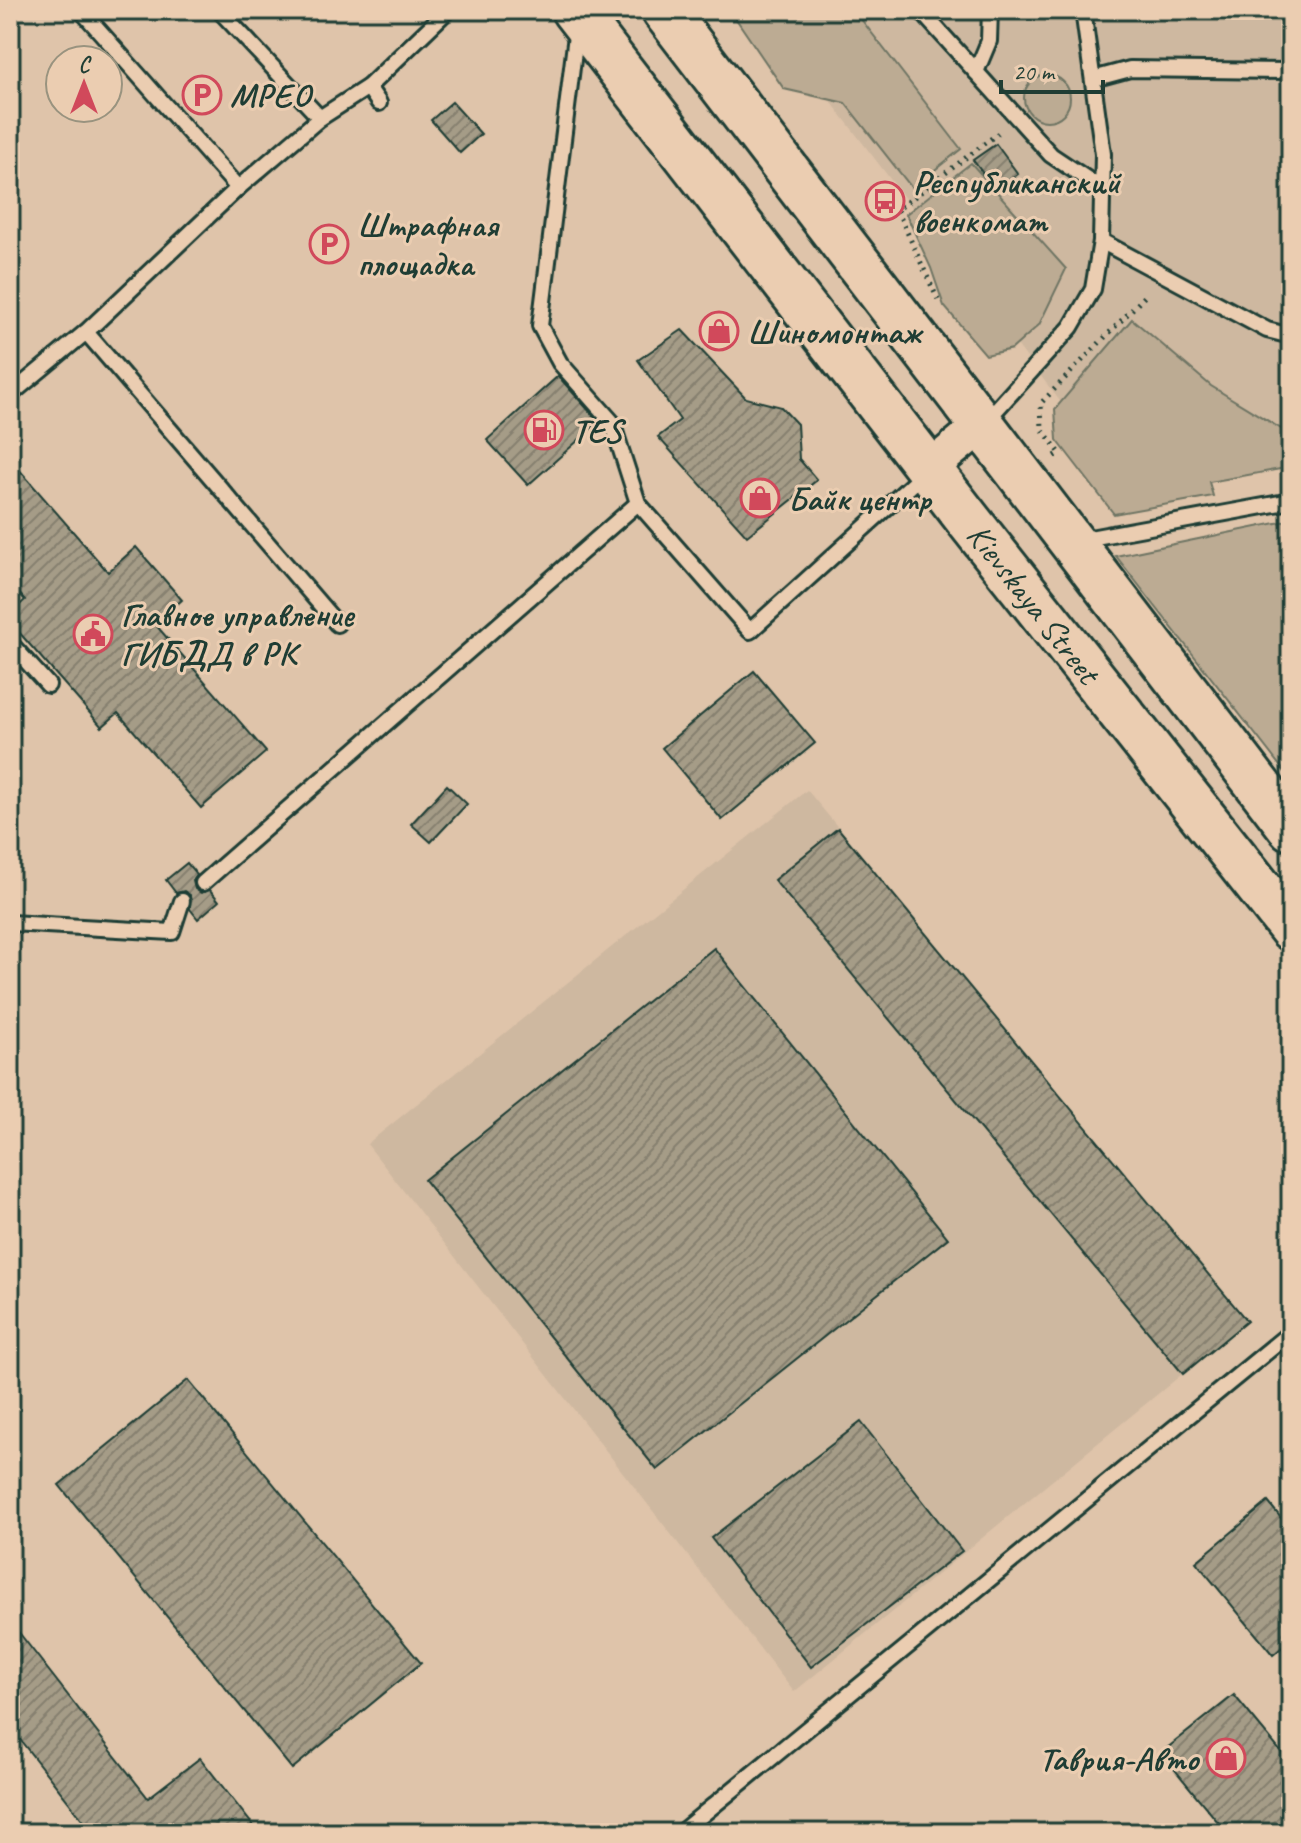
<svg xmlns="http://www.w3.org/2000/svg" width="1301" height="1843" font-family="Caveat,sans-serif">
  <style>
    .built { fill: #ceb8a0 }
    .grass { fill: #bcab93; stroke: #6e7464; stroke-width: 2 }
    .building { fill: url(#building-hatch); stroke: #1f3d34; stroke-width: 2 }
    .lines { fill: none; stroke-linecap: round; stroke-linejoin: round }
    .service-casing { stroke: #1f3d34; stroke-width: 20 }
    .tertiary-casing { stroke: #1f3d34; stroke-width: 40 }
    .primary-casing { stroke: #1f3d34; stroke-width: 50 }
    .path { stroke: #1f3d34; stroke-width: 5; stroke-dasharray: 2 6; stroke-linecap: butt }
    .service { stroke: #ebcdb1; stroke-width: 14 }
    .tertiary { stroke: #ebcdb1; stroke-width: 34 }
    .primary { stroke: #ebcdb1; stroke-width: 44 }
    .labels { text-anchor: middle; stroke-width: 6; stroke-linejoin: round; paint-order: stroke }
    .poi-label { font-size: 34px; font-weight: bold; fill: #1f3d34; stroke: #ebcdb1; text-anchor: start }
    .street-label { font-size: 34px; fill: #1f3d34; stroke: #ebcdb1 }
  </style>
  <defs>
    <pattern id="building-hatch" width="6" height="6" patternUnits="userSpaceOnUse" patternTransform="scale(2)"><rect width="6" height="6" fill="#a59c87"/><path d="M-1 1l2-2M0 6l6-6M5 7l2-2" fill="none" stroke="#86806f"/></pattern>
  </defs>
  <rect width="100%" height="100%" fill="#dfc4aa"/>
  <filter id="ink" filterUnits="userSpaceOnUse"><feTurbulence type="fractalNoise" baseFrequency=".0125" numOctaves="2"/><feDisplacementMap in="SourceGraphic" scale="16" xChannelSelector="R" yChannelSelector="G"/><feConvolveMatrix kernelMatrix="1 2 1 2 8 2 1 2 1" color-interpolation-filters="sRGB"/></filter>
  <g filter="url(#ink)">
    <g class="built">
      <polygon points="761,10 1291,10 1291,447 1125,486"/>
      <polygon points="807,790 1247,1321 794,1692 367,1144"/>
    </g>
    <g class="grass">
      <polygon points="730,10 854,10 961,149 912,188 845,103 784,89"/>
      <circle cx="1047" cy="98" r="23"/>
      <polygon points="971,163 1066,269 1039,325 1012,349 986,355 944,306 931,268 906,214"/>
      <polygon points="1132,319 1211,386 1283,430 1291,428 1291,478 1288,479 1286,468 1209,482 1213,496 1114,514 1057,440 1055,409"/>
      <polygon points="1291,520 1291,780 1116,556"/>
    </g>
    <g class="building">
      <polygon points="452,102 481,134 460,153 431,120"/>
      <polygon points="996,144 1018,174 996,191 973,160"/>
      <polygon points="682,330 746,398 781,407 797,424 799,459 817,480 747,536 658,437 680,420 638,360"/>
      <polygon points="558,376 599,422 528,485 487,440"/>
      <polygon points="10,459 108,572 136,547 182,600 155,624 266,752 201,808 118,713 102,727 10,622 10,614 25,600 10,583"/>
      <polygon points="754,671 815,743 722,820 662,748"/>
      <polygon points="447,785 467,804 431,842 411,824"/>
      <polygon points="838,828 1247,1321 1183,1374 774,880"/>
      <polygon points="187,863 197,875 193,881 195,889 201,893 210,890 219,901 198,919 190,909 190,895 184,891 176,893 166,880"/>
      <polygon points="714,948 948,1238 657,1470 424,1180"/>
      <polygon points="188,1380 421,1663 292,1769 59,1485"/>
      <polygon points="861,1422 962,1551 811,1667 711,1538"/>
      <polygon points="1268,1502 1291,1530 1291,1640 1273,1655 1196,1562"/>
      <polygon points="10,1621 148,1798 200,1758 259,1833 93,1833 10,1727"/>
      <polygon points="1234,1695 1291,1764 1291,1833 1227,1833 1161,1753"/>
    </g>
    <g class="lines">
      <defs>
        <g id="service">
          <polyline points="81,10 238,188"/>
          <polyline points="219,10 320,118"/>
          <polyline points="920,10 1051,155 1102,189"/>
          <polyline points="577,27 540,326 560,363 612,422 638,503 750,631 927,471"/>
          <polyline points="976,72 989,41 990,10"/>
          <polyline points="1093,79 1130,69 1291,71"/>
          <polyline points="368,87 379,103"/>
          <polyline points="1101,241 1267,330 1291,336"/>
          <polyline points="86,332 337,624"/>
          <polyline points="10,395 86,332 238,188 320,118 368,87 448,10"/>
          <polyline points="986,421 1071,327 1093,289 1101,241 1103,154 1083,10"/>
          <polyline points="1079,540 1291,501"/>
          <polyline points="10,643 48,685"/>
          <polyline points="203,883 638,503"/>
          <polyline points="10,923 172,932 182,901"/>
          <polyline points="680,1833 1291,1332"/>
        </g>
        <polyline id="tertiary" points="929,469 983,424"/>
        <g id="primary">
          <polyline points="574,10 969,521 1291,928"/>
          <polyline points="664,10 1291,828"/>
        </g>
      </defs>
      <use href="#service" class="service-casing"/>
      <use href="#tertiary" class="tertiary-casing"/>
      <use href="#primary" class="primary-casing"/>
      <g class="path">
        <polyline points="938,300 897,210 1001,131"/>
        <polyline points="1055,456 1060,453 1042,429 1041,403 1147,294"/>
      </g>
      <use href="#service" class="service"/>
      <use href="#tertiary" class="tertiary"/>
      <use href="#primary" class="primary"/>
    </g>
  </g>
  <defs>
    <symbol id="parking-ring" viewBox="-11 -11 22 22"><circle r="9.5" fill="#ebcdb1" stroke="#d1495b" stroke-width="1.5"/><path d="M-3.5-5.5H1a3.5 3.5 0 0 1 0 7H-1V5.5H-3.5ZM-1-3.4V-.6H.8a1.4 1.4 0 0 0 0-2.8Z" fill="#d1495b"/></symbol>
    <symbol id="bus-ring" viewBox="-11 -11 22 22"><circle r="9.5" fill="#ebcdb1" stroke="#d1495b" stroke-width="1.5"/><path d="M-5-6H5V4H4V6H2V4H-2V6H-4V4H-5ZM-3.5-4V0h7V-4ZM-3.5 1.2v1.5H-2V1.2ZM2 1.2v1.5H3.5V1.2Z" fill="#d1495b"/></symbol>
    <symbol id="shop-ring" viewBox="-11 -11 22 22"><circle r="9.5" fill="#ebcdb1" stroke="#d1495b" stroke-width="1.5"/><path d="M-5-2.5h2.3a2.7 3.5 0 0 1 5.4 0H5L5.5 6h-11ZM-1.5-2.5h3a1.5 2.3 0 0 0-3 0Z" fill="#d1495b"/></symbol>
    <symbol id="fuel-ring" viewBox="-11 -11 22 22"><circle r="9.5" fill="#ebcdb1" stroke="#d1495b" stroke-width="1.5"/><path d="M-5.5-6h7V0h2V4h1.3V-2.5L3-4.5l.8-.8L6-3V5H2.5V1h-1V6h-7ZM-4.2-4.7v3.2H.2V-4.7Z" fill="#d1495b"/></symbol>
    <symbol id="civic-ring" viewBox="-11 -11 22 22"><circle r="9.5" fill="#ebcdb1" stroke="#d1495b" stroke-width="1.5"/><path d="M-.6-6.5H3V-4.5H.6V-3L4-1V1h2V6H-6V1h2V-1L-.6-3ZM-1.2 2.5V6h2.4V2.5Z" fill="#d1495b"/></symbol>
  </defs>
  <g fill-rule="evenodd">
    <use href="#parking-ring" x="180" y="73" width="44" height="44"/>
    <use href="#bus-ring" x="863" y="179" width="44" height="44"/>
    <use href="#parking-ring" x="307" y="222" width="44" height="44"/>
    <use href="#shop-ring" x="697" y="309" width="44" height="44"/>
    <use href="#fuel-ring" x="522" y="408" width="44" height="44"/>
    <use href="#shop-ring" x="738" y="476" width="44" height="44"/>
    <use href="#civic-ring" x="71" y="612" width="44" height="44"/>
    <use href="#shop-ring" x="1204" y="1736" width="44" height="44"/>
  </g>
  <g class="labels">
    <g class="poi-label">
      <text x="230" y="107">МРЕО</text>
      <text x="913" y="193">Республиканский<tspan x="913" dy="39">военкомат</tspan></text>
      <text x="357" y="236">Штрафная<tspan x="357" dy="39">площадка</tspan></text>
      <text x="747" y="343">Шиномонтаж</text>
      <text x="572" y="442">TES</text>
      <text x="788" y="510">Байк центр</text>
      <text x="121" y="626">Главное управление<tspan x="121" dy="39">ГИБДД в РК</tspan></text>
      <text x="1198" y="1770" text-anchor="end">Таврия-Авто</text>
    </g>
    <g class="street-label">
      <text transform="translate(1034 603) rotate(52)" y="12">Kievskaya Street</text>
    </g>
  </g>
  <rect width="1301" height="1843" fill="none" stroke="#ebcdb1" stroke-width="40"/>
  <rect x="20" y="20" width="1261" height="1803" fill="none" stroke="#1f3d34" stroke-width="3" filter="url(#ink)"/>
  <g transform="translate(84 84)"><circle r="38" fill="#ebcdb1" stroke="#99937f" stroke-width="2"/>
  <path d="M0-6L14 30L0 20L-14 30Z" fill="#d1495b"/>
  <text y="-12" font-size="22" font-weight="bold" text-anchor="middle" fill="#1f3d34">С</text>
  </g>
  <path d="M1001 80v12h102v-12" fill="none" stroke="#1f3d34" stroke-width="4"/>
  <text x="1013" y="80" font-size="24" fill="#1f3d34" stroke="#ebcdb1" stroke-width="6" paint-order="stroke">20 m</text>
</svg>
